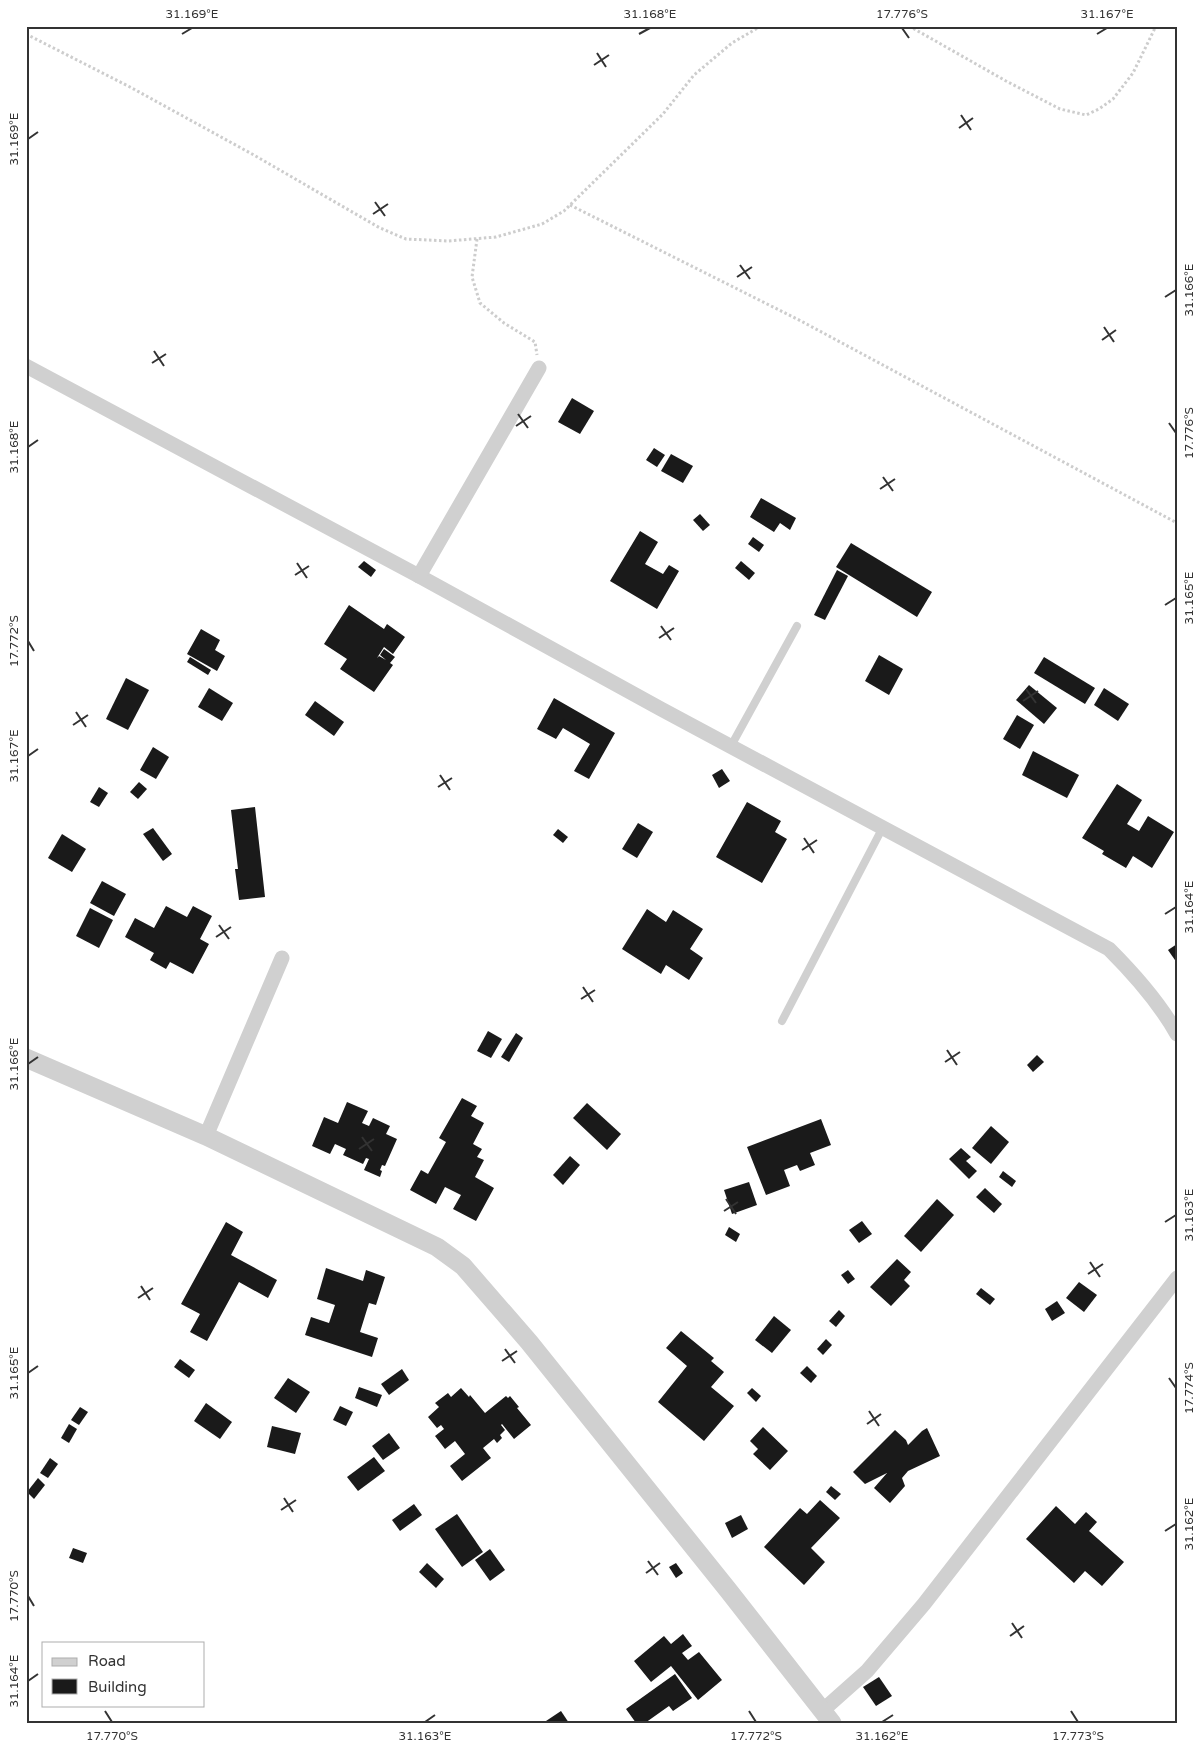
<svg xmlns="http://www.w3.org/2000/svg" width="1203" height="1749" font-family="'Varela Round',sans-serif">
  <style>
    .building { fill: #1a1a1a }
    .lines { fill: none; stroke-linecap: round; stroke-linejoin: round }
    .path { stroke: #cdcdcd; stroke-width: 3; stroke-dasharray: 2.5 2.5; stroke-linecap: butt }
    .service { stroke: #d0d0d0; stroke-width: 8 }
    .minor { stroke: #d0d0d0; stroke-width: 15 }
    .tertiary { stroke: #d0d0d0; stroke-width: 19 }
    .ticks { fill: none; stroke: #333; stroke-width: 2 }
    .neatline { fill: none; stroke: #333; stroke-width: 2 }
    .ticks-label { font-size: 12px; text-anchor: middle; fill: #333 }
  </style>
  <rect width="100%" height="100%" fill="#fff"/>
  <g class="building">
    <polygon points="572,398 594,411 580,434 558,422"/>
    <polygon points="654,448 665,455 657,467 646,460"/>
    <polygon points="671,454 693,466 683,483 661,471"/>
    <polygon points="761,498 796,518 790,530 780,523 774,532 750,517"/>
    <polygon points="700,514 710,525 703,531 693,520"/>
    <polygon points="640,531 658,542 645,564 663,574 669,565 679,571 657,609 610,581"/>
    <polygon points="753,537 764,545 759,552 748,544"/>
    <polygon points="851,543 932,592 917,617 836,567"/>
    <polygon points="364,561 376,570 371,577 358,567"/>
    <polygon points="741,561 755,573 749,580 735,568"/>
    <polygon points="837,570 848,576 825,620 814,615"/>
    <polygon points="349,605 384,629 387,624 405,637 393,654 384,647 377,658 379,656 386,660 380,655 384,649 395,657 390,663 393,665 374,692 340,669 347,659 324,644"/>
    <polygon points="201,629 220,640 215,650 225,656 217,671 187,654"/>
    <polygon points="879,655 903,669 889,695 865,681"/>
    <polygon points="190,657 211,670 208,675 187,662"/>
    <polygon points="1044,657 1095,688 1085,704 1034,673"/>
    <polygon points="126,678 149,690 128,730 106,719"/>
    <polygon points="1029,685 1057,708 1044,724 1016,700"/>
    <polygon points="209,688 233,703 222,721 198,707"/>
    <polygon points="1104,688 1129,704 1118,721 1094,705"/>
    <polygon points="554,698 615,733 589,779 574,771 590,744 563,728 556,739 537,729"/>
    <polygon points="315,701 344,722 334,736 305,715"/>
    <polygon points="1017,715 1034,725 1020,749 1003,739"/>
    <polygon points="153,747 169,757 156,779 140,770"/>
    <polygon points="1033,751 1079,775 1067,798 1022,775"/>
    <polygon points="722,769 730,781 719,788 712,775"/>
    <polygon points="139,782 147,789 138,799 130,792"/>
    <polygon points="1117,784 1142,800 1127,824 1139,831 1148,816 1174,832 1152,868 1133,856 1126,868 1102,854 1104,851 1082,838"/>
    <polygon points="99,787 108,793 99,807 90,802"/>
    <polygon points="747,802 781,821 775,832 787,839 762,883 716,857"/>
    <polygon points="255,807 265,897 239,900 235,869 238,869 231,810"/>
    <polygon points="638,823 653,832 637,858 622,849"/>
    <polygon points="153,828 172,854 163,861 143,834"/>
    <polygon points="558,829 568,837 563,843 553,835"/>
    <polygon points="62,834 86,849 72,872 48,858"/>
    <polygon points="102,881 126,894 114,916 90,903"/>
    <polygon points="166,906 187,917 193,906 212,916 200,939 209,944 193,974 170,962 166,969 150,960 154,953 125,937 135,918 154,928"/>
    <polygon points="90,908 113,920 99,948 76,936"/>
    <polygon points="647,909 666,922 673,910 703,929 690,949 703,958 689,980 666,965 661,974 622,949"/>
    <polygon points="1177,944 1177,963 1168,950"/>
    <polygon points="488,1031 502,1039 491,1058 477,1051"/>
    <polygon points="516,1033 523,1038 509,1062 501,1057"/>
    <polygon points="1037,1055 1044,1062 1033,1072 1027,1065"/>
    <polygon points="462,1098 477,1106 471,1116 484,1123 473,1144 482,1149 477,1157 484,1160 475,1177 494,1188 476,1221 453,1209 461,1195 445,1187 436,1204 410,1190 421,1170 428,1174 446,1142 439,1138"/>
    <polygon points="347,1102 368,1111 362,1123 369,1126 373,1118 390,1126 386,1134 397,1139 385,1166 382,1165 380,1170 382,1171 380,1177 364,1170 369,1159 366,1158 363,1164 343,1155 346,1149 335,1144 330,1154 312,1146 324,1117 338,1123"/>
    <polygon points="587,1103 621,1134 607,1150 573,1118"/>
    <polygon points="821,1119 831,1145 810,1153 815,1165 800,1171 797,1165 784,1170 790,1186 766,1195 747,1147"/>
    <polygon points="991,1126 1009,1142 991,1164 972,1148"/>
    <polygon points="961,1148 971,1157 966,1161 977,1171 969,1179 949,1159"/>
    <polygon points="570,1156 580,1165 563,1185 553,1175"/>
    <polygon points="1003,1171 1016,1181 1012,1187 999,1177"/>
    <polygon points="749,1182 757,1205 732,1214 724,1190"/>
    <polygon points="985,1188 1002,1204 994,1213 976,1197"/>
    <polygon points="937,1199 954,1215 921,1252 904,1236"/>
    <polygon points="862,1221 872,1234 859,1243 849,1230"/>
    <polygon points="226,1222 243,1232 231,1255 277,1280 268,1298 239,1282 207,1341 190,1332 200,1314 181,1304"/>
    <polygon points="729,1227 740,1234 736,1242 725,1235"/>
    <polygon points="897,1259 911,1272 904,1280 910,1286 891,1306 870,1287"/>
    <polygon points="326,1268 363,1281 366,1270 385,1277 376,1305 369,1303 360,1332 378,1338 372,1357 305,1335 311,1317 329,1323 335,1305 317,1299"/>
    <polygon points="848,1270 855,1279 848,1284 841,1275"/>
    <polygon points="1079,1282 1097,1295 1084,1312 1066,1298"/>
    <polygon points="981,1288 995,1299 990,1305 976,1294"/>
    <polygon points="1057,1301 1065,1313 1052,1321 1045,1309"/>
    <polygon points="839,1310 845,1316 836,1327 829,1321"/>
    <polygon points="774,1316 791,1330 772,1353 755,1340"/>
    <polygon points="681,1331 714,1358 711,1361 724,1372 711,1387 734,1406 704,1441 658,1402 687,1366 666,1348"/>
    <polygon points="826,1339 832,1345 823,1355 817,1349"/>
    <polygon points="180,1359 195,1370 189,1378 174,1367"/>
    <polygon points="807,1366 817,1376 811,1383 800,1373"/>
    <polygon points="402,1369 409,1380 389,1395 381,1384"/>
    <polygon points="288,1378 310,1392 296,1413 274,1398"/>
    <polygon points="359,1387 382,1395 377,1407 355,1398"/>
    <polygon points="461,1388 469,1397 470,1395 485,1413 506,1396 508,1398 510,1396 519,1407 517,1408 531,1425 514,1439 502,1424 501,1425 505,1430 500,1435 502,1438 497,1443 494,1439 483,1448 491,1458 462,1481 450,1466 465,1454 455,1441 445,1449 435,1436 444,1429 441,1425 437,1428 428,1417 439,1407 435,1403 448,1393 451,1397"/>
    <polygon points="752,1388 761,1396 756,1402 747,1393"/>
    <polygon points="206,1403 232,1422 220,1439 194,1421"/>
    <polygon points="340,1406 353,1412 346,1426 333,1420"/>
    <polygon points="80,1407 88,1412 79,1425 71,1420"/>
    <polygon points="69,1424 77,1429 69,1443 61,1438"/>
    <polygon points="272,1426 301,1433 295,1454 267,1447"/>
    <polygon points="763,1427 788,1451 770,1470 753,1454 758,1449 750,1441"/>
    <polygon points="927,1428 940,1456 908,1471 902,1478 905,1486 890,1503 874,1488 887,1473 865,1484 853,1472 895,1430 906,1440 908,1445 922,1431"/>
    <polygon points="389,1433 400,1448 383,1460 372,1446"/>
    <polygon points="374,1457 385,1471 358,1491 347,1477"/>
    <polygon points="50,1458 58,1464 48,1478 40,1473"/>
    <polygon points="38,1478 45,1485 34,1499 27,1492"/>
    <polygon points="831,1486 841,1494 835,1500 826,1492"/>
    <polygon points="820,1500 840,1518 811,1548 825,1562 804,1585 764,1547 800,1508 807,1514"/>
    <polygon points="414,1504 422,1515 400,1531 392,1520"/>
    <polygon points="1056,1506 1075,1524 1086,1512 1097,1522 1089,1531 1124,1562 1102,1586 1085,1571 1074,1583 1026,1539"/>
    <polygon points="457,1514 483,1552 462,1567 435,1529"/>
    <polygon points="741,1515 748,1529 732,1538 725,1523"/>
    <polygon points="73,1548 87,1553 83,1563 69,1558"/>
    <polygon points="490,1549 505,1570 490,1581 475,1560"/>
    <polygon points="427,1563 444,1579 436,1588 419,1572"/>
    <polygon points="676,1563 683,1573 676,1578 669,1567"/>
    <polygon points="683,1634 692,1646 682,1653 688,1660 699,1652 722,1680 698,1700 671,1666 651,1682 634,1661 664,1636 671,1644"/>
    <polygon points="675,1674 692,1698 673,1711 669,1706 645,1723 636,1723 626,1709"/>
    <polygon points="879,1677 892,1696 876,1706 863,1687"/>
    <polygon points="561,1711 569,1723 543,1723"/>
  </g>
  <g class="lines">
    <g class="path">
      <polyline points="909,26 1006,81 1060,109 1086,115 1099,109 1113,99 1133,73 1156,26"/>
      <polyline points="26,34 130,87 252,154 380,228 406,239 448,241 496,237 542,224 564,211 663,114 694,75 732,43 761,26"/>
      <polyline points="570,205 801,321 1177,523"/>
      <polyline points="477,239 472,277 480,303 504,323 535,342 537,355"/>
    </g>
    <g class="service">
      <polyline points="731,746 797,626"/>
      <polyline points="782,1021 883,827"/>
    </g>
    <g class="minor">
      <path d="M26 366 419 576 661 709 1109 949C1135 975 1159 1002 1177 1034"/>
      <polyline points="419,576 539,368"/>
      <polyline points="206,1136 282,958"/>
      <polyline points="822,1711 867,1671 924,1604 1177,1278"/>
    </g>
    <polyline class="tertiary" points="26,1058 206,1136 437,1247 463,1266 529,1342 728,1590 832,1723"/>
  </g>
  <path class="ticks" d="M902 28 909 38M182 34 192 28M639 34 650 28M1097 34 1107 28M597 53 606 67M594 65 609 55M961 115 971 130M959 128 973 118M28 139 38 132M375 202 385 216M373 214 388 204M740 265 750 279M737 277 752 267M1165 297 1176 290M1104 327 1114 342M1102 340 1116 330M154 351 164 366M152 363 166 354M518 414 528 428M1169 423 1176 433M516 426 531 416M28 447 38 440M883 477 893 491M880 489 895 479M297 563 307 578M295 575 309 566M1165 605 1176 598M661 626 671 640M659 638 674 628M28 641 34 651M1026 689 1036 703M1023 701 1038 691M76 712 86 727M73 725 88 715M28 756 38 749M440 775 450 790M438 787 452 778M804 838 814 853M802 850 817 840M1165 914 1176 907M219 925 229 939M216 937 231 927M583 987 593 1002M581 999 595 990M947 1050 957 1065M945 1062 960 1052M28 1064 38 1057M362 1137 372 1151M359 1149 374 1139M726 1199 736 1214M724 1211 738 1202M1165 1222 1176 1215M1090 1262 1100 1277M1088 1274 1103 1264M141 1286 150 1300M138 1298 153 1288M505 1349 515 1363M502 1361 517 1351M28 1373 38 1366M1169 1378 1176 1388M869 1411 879 1426M867 1424 881 1414M284 1498 293 1512M281 1510 296 1500M1165 1531 1176 1524M648 1561 658 1575M646 1573 660 1563M28 1596 34 1606M1012 1623 1022 1638M1010 1636 1024 1626M28 1681 38 1674M105 1711 112 1722M749 1711 756 1722M1071 1711 1078 1722M425 1722 435 1715M882 1722 893 1715"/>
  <rect width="1203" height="1749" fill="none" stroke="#ffffff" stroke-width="55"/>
  <rect x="42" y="1642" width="162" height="65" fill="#ffffff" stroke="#adadad"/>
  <rect x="52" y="1658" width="25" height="8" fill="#d0d0d0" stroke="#adadad"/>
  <text x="88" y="1666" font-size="15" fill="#333333">Road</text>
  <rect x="52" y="1679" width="25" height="15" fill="#1a1a1a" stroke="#adadad"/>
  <text x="88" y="1692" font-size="15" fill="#333333">Building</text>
  <rect x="28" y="28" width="1148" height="1694" class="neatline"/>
  <g class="ticks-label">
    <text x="192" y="18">31.169°E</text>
    <text x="650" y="18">31.168°E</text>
    <text x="902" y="18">17.776°S</text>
    <text x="1107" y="18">31.167°E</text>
    <text transform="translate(14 139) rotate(-90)" y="4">31.169°E</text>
    <text transform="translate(1189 290) rotate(-90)" y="4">31.166°E</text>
    <text transform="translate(1189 433) rotate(-90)" y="4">17.776°S</text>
    <text transform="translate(14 447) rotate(-90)" y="4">31.168°E</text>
    <text transform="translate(1189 598) rotate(-90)" y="4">31.165°E</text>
    <text transform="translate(14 641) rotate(-90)" y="4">17.772°S</text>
    <text transform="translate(14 756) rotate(-90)" y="4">31.167°E</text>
    <text transform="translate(1189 907) rotate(-90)" y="4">31.164°E</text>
    <text transform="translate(14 1064) rotate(-90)" y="4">31.166°E</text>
    <text transform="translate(1189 1215) rotate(-90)" y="4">31.163°E</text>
    <text transform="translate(14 1373) rotate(-90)" y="4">31.165°E</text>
    <text transform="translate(1189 1388) rotate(-90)" y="4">17.774°S</text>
    <text transform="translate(1189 1524) rotate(-90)" y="4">31.162°E</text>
    <text transform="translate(14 1596) rotate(-90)" y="4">17.770°S</text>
    <text transform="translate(14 1681) rotate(-90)" y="4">31.164°E</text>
    <text x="112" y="1740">17.770°S</text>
    <text x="425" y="1740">31.163°E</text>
    <text x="756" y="1740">17.772°S</text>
    <text x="882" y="1740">31.162°E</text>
    <text x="1078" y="1740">17.773°S</text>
  </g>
</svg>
